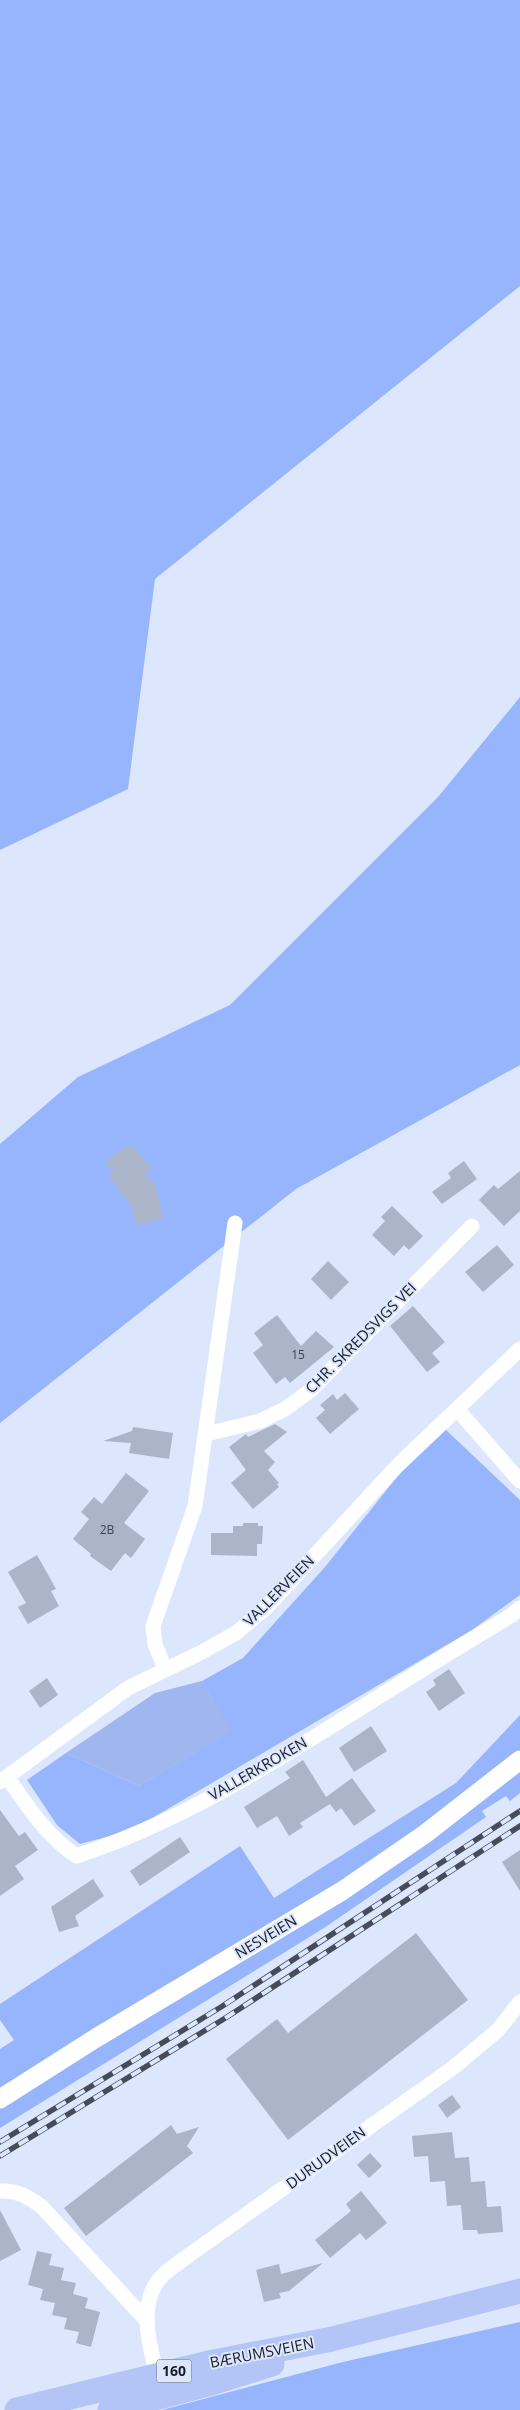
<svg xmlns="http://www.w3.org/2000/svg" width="520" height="2410" font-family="'Open Sans',sans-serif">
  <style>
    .green { fill: #9fb6ee }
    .forest { fill: #97b5fd }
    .building { fill: #abb5ca }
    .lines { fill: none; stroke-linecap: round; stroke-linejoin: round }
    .minor { stroke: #fff; stroke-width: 15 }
    .tertiary { stroke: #fff; stroke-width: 19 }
    .primary { stroke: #b2c5f6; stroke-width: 25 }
    .rail-casing { stroke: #474c58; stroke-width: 5.5 }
    .rail { stroke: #dce6fd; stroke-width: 4; stroke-dasharray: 11; stroke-linecap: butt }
    .labels { text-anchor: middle; stroke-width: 4; stroke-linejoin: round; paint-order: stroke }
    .number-label { font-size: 12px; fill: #3e434e }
    .shield { fill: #dce6fd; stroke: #545966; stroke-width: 1 }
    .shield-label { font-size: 14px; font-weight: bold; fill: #191d25 }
    .street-label { font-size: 15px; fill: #191d25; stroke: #dce6fd }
  </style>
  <rect width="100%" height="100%" fill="#dce6fd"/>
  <polygon class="green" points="202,1681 233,1731 139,1786 66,1753 155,1693"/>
  <g class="forest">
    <polygon points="0,0 520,0 520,286 155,579 128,789 0,850"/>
    <polygon points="520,697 520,1065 296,1189 0,1423 0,1144 78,1077 230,1005 438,797"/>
    <polygon points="445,1429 520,1500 520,1595 472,1630 132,1830 80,1844 57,1825 27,1780 66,1753 139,1786 232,1731 202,1681 243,1658 325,1567 401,1472"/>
    <polygon points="520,1715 520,1793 510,1801 506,1796 482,1811 486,1817 324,1928 0,2128 0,2049 14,2040 0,2020 0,2004 240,1846 274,1898 456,1783"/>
    <polygon points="520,2322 520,2410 162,2410 343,2362"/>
  </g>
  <g class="building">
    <polygon points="132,1145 152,1168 145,1173 156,1186 163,1219 136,1225 132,1207 108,1175 113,1171 105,1162 125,1147 128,1148"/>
    <polygon points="464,1161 477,1179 442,1204 432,1192 451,1178 448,1173"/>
    <polygon points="520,1171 520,1211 504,1226 479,1200 494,1185 498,1189"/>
    <polygon points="392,1206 423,1236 409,1250 404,1245 394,1256 372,1235 385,1221 381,1217"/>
    <polygon points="497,1245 514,1265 483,1292 465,1272"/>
    <polygon points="328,1261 349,1282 331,1300 311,1279"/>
    <polygon points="413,1306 445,1342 432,1353 440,1362 427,1372 390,1326"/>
    <polygon points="277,1315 301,1346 316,1331 334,1347 290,1383 285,1377 276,1384 253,1353 263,1345 254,1333"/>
    <polygon points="345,1393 359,1409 330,1434 316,1418 325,1410 320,1405 333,1394 337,1400"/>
    <polygon points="275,1424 287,1432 264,1451 275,1462 268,1470 279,1483 277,1484 279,1487 253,1509 231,1483 246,1470 229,1447 246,1434 248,1437"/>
    <polygon points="133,1427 173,1433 169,1459 129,1453 131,1443 103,1441 132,1431"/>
    <polygon points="126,1473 149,1491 124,1523 145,1539 131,1558 125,1553 111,1571 90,1556 91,1554 73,1539 89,1519 81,1512 94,1497 102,1504"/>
    <polygon points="243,1523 258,1523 258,1526 263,1526 262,1544 257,1544 257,1556 211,1555 211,1533 233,1533 233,1526 243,1526"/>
    <polygon points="37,1555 56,1589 51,1591 59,1606 28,1624 18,1607 26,1603 8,1572"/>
    <polygon points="449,1669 465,1693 439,1711 426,1692 436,1685 433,1680"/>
    <polygon points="47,1678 58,1695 40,1708 29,1691"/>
    <polygon points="371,1726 387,1751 354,1772 339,1748"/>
    <polygon points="303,1760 326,1797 352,1778 376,1811 354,1826 341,1808 336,1812 330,1804 300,1823 303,1827 289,1836 277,1816 257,1828 244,1807 290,1778 285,1772"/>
    <polygon points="0,1810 19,1836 25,1832 38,1850 15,1866 24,1879 0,1896"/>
    <polygon points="180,1837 190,1852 140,1886 130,1871"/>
    <polygon points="520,1850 520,1891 502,1862"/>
    <polygon points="93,1879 104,1896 75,1916 79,1926 59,1932 51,1907"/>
    <polygon points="416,1933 468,2000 288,2140 226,2059 277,2019 288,2033"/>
    <polygon points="452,2095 461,2107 447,2118 438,2105"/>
    <polygon points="171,2125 177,2134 199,2127 187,2146 193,2153 86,2236 64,2208"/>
    <polygon points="452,2132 455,2158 469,2157 471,2182 485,2181 487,2207 501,2206 503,2232 478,2234 477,2230 463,2230 461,2205 447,2206 445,2181 430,2182 428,2156 414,2157 412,2136"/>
    <polygon points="370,2153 382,2166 369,2178 357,2165"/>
    <polygon points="361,2191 387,2223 366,2240 360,2233 330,2258 315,2240 351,2211 346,2204"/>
    <polygon points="0,2210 21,2250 0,2261"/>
    <polygon points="37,2251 52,2254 49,2265 64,2268 61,2280 76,2283 73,2294 88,2298 85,2308 100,2312 91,2347 76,2343 79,2332 64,2329 67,2318 52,2315 55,2303 40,2300 43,2289 28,2285"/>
    <polygon points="323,2263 289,2291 279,2293 281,2298 264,2302 256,2270 279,2264 281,2274"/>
  </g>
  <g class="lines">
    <g class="minor">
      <polyline points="457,1409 520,1481"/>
      <polyline points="206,1434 260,1421 285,1409 311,1390 472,1226"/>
      <polyline points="165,1669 155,1644 153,1626 195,1506 235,1223"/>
      <path d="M7 1777C29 1808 44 1833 76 1856 173 1825 262 1770 348 1716 402 1682 457 1648 512 1615L520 1608"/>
      <polyline points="0,1782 128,1688 200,1653 236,1633 267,1607 398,1465 520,1349"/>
      <path d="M0 2191C17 2190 29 2197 42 2207L147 2321"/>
      <path d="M159 2383C152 2354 139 2316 154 2287 161 2273 180 2262 192 2253L454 2067 498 2030 520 2002"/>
    </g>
    <polyline class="tertiary" points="0,2099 96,2038 342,1891 425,1834 520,1760"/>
    <g class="primary">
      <polyline points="17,2410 209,2363 332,2339 520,2291"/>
      <polyline points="110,2410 208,2384 272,2364"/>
    </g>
    <defs>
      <g id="rail">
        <polyline points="0,2142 221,2007 520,1811"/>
        <polyline points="0,2156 227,2017 520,1826"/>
      </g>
    </defs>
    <use href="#rail" class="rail-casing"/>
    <use href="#rail" class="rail"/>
  </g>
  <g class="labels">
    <g class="number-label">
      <text x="298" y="1359">15</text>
      <text x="107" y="1534">2B</text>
    </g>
    <rect class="shield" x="156.5" y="2359.5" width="35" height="23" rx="4"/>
    <g class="shield-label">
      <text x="174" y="2376">160</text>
    </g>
    <g class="street-label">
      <text transform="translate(361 1338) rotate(-45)" y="5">CHR. SKREDSVIGS VEI</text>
      <text transform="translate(279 1591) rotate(-45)" y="5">VALLERVEIEN</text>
      <text transform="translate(258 1769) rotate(-30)" y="5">VALLERKROKEN</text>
      <text transform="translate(266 1937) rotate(-31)" y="5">NESVEIEN</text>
      <text transform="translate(326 2158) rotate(-36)" y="5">DURUDVEIEN</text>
      <text transform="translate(262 2353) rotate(-11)" y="5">BÆRUMSVEIEN</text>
    </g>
  </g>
</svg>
